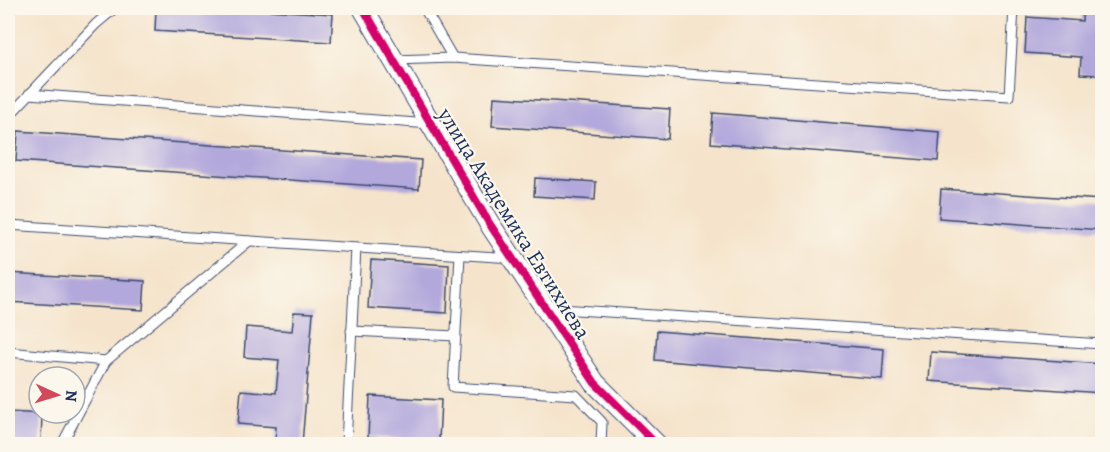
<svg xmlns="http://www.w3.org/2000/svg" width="1110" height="452" font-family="Alegreya,serif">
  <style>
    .building { fill: #b2a8dc }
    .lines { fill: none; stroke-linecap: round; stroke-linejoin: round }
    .service-casing { stroke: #3c4a6e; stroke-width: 11 }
    .minor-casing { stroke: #3c4a6e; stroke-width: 22 }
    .service { stroke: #fff; stroke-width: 9 }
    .minor { stroke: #fff; stroke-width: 20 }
    .cycleway-casing { stroke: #fbf7ec; stroke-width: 11 }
    .cycleway { stroke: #d6006c; stroke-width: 8 }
    .labels { text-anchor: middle; stroke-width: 4.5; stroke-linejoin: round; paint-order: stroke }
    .street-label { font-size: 22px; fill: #1b2f5e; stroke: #fbf7ec }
  </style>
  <rect width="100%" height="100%" fill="#fbf7ec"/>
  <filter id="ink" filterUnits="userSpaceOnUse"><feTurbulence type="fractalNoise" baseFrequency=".0167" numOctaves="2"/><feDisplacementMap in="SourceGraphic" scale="12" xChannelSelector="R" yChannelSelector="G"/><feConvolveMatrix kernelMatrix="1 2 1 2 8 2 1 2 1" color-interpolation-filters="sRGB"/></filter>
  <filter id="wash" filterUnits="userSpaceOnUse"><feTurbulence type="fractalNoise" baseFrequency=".008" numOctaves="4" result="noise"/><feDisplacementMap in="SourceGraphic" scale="24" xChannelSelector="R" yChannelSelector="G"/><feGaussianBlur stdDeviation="1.35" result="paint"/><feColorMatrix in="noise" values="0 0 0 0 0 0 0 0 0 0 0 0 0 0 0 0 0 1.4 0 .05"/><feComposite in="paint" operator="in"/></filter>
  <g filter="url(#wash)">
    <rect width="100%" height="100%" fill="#f5e4cb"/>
    <g id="blocks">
      <g class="building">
        <polygon points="156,8 236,8 333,14 331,42 155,31"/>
        <polygon points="1083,8 1102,8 1102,75 1080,74 1081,57 1025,53 1027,17 1082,21"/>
        <polygon points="494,97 670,109 668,139 492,126"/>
        <polygon points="713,113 940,132 938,161 711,143"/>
        <polygon points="18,131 421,160 419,189 16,161"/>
        <polygon points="535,178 596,182 595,200 534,196"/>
        <polygon points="941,189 1102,200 1102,230 939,218"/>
        <polygon points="371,260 449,265 447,313 368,308"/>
        <polygon points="8,273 145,281 143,310 8,302"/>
        <polygon points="294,312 313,313 302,444 275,444 276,427 238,424 241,390 276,393 279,360 244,357 246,327 292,331"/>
        <polygon points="657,331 884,349 882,379 655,360"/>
        <polygon points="931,352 1102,364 1102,393 929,381"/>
        <polygon points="370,396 441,400 439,441 368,437"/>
        <polygon points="8,412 42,414 41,444 8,441"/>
      </g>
    </g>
  </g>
  <g filter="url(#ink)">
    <use href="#blocks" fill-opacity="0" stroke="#3c4a6e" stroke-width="1.5"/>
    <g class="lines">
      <defs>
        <g id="service">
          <polyline points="424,8 453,58"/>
          <polyline points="393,60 453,58 1009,96 1014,8"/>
          <polyline points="29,94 430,124"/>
          <polyline points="8,117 96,24 115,8"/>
          <polyline points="8,225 512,258"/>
          <polyline points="460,255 453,387 576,395 602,422 601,444"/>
          <polyline points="545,308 1102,344"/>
          <polyline points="351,331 456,336"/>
          <polyline points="8,352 106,361"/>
          <polyline points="62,444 106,361 249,241"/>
          <polyline points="346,444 356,248"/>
        </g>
        <polyline id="minor" points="363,8 489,223 595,383 656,444"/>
      </defs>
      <use href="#service" class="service-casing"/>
      <use href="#minor" class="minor-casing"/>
      <use href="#service" class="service"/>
      <use href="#minor" class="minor"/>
      <defs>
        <polyline id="cycleway" points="363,8 489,223 595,383 656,444"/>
      </defs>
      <use href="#cycleway" class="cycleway-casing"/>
      <use href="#cycleway" class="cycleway"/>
    </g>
  </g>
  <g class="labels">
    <g class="street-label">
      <text transform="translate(515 223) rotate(58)" y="8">улица Академика Евтихиева</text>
    </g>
  </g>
  <rect width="1110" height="452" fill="none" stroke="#fbf7ec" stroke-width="30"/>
  <g transform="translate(57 395) rotate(94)"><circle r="28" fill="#fbf7ec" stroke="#a1a7b3" stroke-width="1.5"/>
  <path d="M0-4.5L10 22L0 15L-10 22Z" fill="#d1495b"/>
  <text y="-9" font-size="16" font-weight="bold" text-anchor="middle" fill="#1b2f5e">N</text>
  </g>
</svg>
